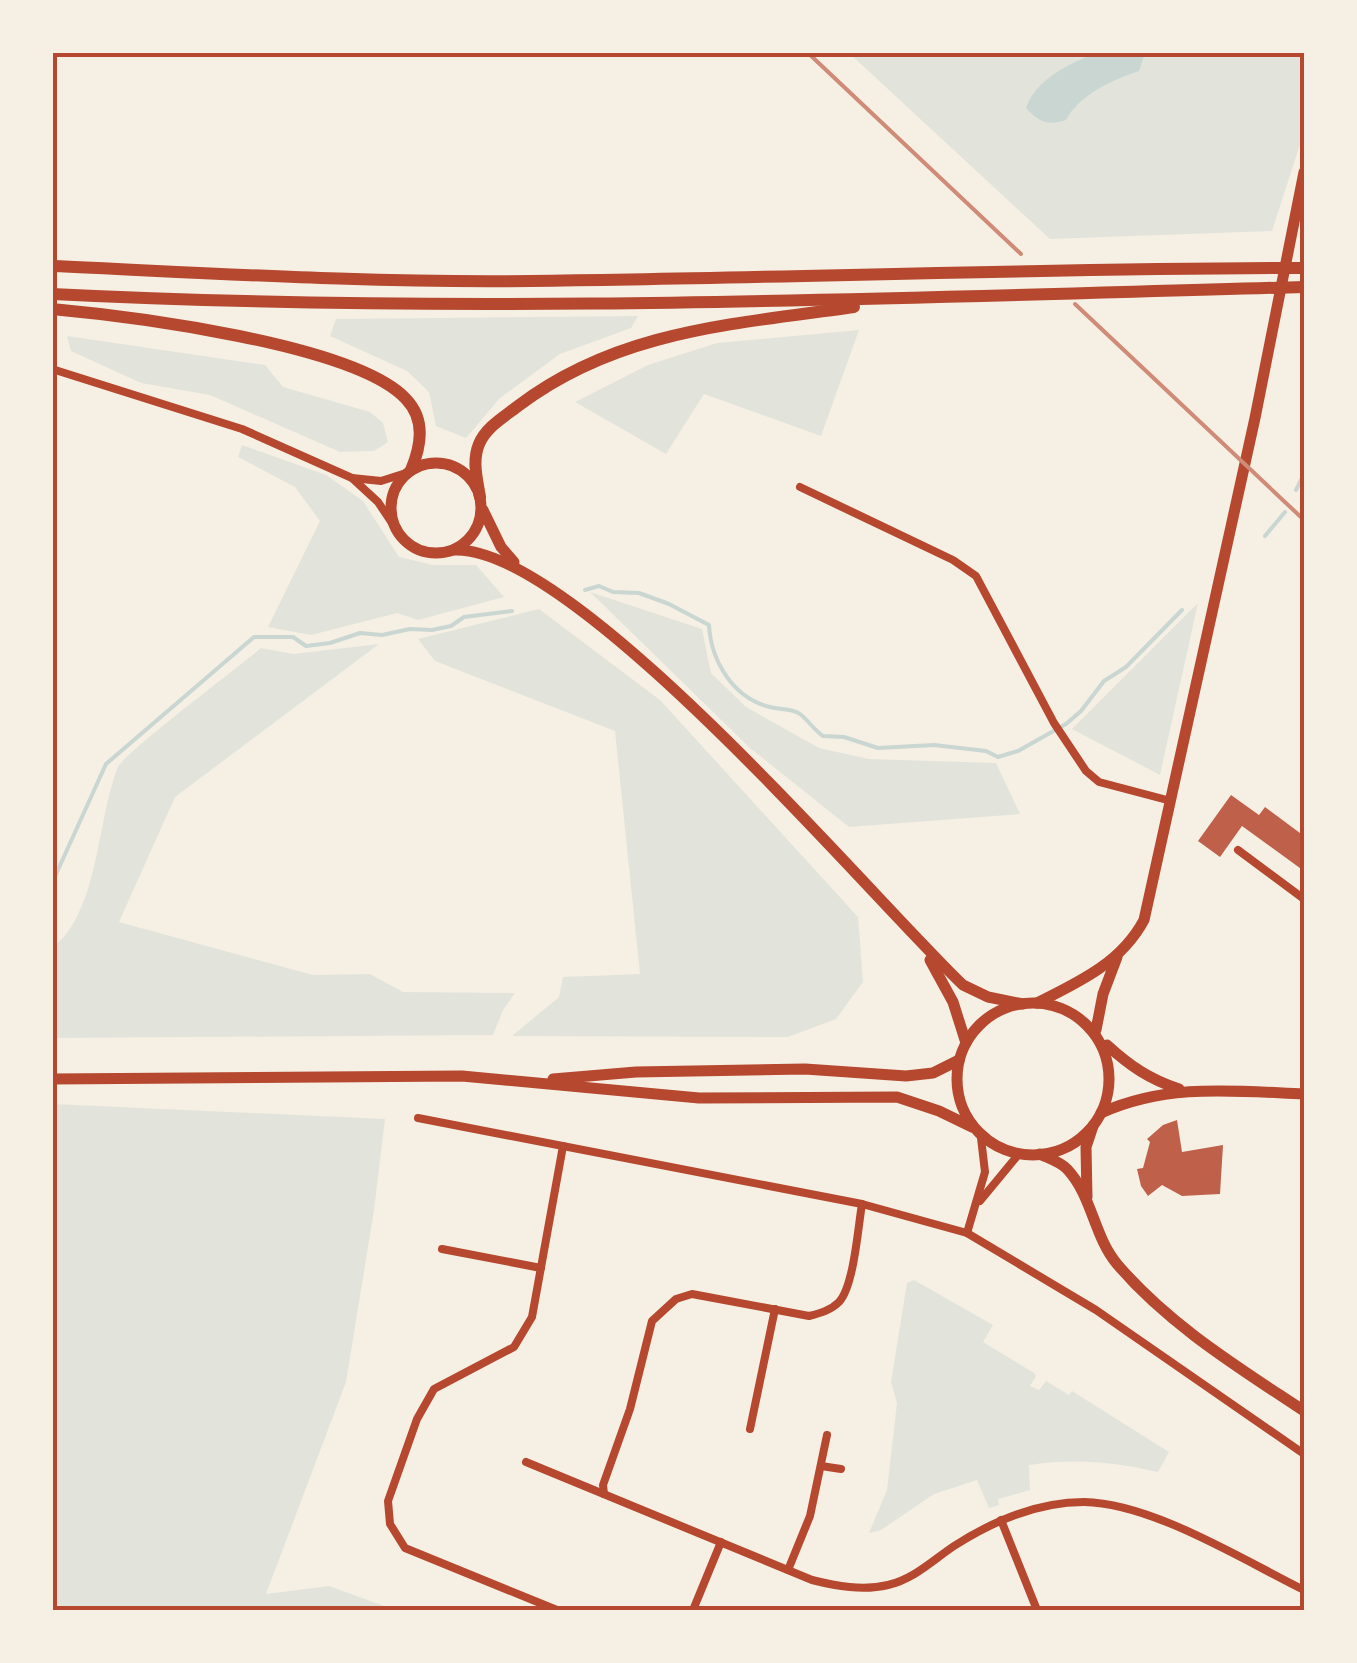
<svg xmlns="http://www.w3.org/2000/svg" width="1357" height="1663" font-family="'Noto Sans',sans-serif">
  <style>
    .green { fill: #e2e4dc }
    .water { fill: #c9d6d2 }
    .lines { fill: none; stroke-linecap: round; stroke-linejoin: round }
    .stream { stroke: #c9d6d2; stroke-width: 4 }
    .building { fill: #bf614a }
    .minor { stroke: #b5482f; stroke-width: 8 }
    .primary { stroke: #b5482f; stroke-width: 11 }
    .motorway { stroke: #b5482f; stroke-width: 12 }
    .rail { stroke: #cf8b77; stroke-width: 4 }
    .neatline { fill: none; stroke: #b5482f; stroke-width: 4 }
  </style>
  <rect width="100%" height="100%" fill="#f6efe4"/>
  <g class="green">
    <polygon points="849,53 1304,53 1304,132 1272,231 1050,239"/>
    <polygon points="638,316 631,328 560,354 500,398 466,438 436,426 429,392 407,371 330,336 336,319"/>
    <polygon points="859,330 821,436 704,394 666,454 575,402 648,365 717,343"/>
    <polygon points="67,336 265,365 283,387 370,412 383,423 388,442 374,451 340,452 210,395 141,383 71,351"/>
    <polygon points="242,445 326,475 363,501 399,557 433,565 476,565 504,597 418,620 397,613 311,635 268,627 320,521 295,487 238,457"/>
    <polygon points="590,592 702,629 711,673 746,707 819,748 869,759 996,763 1020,814 849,827 750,748"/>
    <polygon points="1198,603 1160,775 1072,729"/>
    <polygon points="539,609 660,700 858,917 863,982 836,1019 788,1037 512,1036 559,997 563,977 640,974 615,731 435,661 418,639"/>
    <path d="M379 644 175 797 119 922 313 975 370 974 403 992 515 993 503 1010 493 1035 53 1038V947C99 912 97 818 118 767 124 753 240 666 261 648L293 654Z"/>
    <polygon points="53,1104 385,1119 374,1210 346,1382 266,1594 329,1586 395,1610 53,1610"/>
    <path d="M914 1280 993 1325 983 1342 1034 1373 1036 1376 1030 1386 1039 1390 1046 1381 1069 1395 1072 1391 1169 1452 1158 1472C1113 1462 1075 1458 1029 1465L1030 1490 998 1499 999 1505 989 1508 977 1480 934 1494 881 1530 869 1533 887 1490 897 1403 891 1382 907 1283Z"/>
  </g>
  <path class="water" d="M1088 53H1145L1139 71C1112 80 1079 95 1066 120 1048 126 1039 122 1026 108 1035 82 1063 67 1086 57Z"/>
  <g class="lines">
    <g class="stream">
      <polyline points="1296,490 1304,474"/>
      <polyline points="1265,536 1285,512"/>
      <path d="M585 590 599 586 613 592 639 593 669 604 709 625C711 661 733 698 770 707 780 710 792 708 800 714 808 720 814 730 823 736L844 737 878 748 934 745 986 751 998 757 1018 751 1066 724 1081 711 1104 681 1126 667 1182 610"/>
      <polyline points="52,883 106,764 254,637 293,637 306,646 330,643 360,633 382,635 410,629 432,630 451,626 464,617 512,611"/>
    </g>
  </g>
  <g class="building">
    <polygon points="1231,795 1259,815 1265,807 1304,836 1304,871 1242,826 1220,857 1198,841"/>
    <polygon points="1177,1120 1182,1152 1223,1145 1220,1194 1182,1196 1162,1185 1148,1196 1141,1186 1137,1169 1143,1168 1150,1142 1147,1139 1163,1125"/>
  </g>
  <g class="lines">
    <g class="minor">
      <polyline points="52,369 242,429 352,478 378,502 398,532"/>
      <polyline points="352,478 381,481 406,473"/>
      <polyline points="800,487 953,560 976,576 1054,723 1086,771 1099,782 1171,801"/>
      <polyline points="1238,850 1304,899"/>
      <polyline points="418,1118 862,1204 967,1233 1096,1310 1304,1454"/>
      <polyline points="980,1201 1018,1155"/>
      <polyline points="967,1233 985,1172 981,1138"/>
      <polyline points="442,1249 541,1268"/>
      <polyline points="750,1429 775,1309"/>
      <path d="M526 1462 812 1580C836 1586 863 1591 888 1585 914 1579 933 1560 954 1546 993 1521 1037 1502 1084 1502 1152 1503 1243 1560 1304 1590"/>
      <polyline points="821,1466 841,1469"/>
      <path d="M604 1494 603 1485 630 1409 652 1321 676 1299 692 1294 809 1316C821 1313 831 1310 839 1302 854 1286 858 1227 862 1204"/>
      <polyline points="1001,1520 1037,1610"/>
      <polyline points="788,1570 810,1516 827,1435"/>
      <polyline points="557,1610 405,1548 390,1524 388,1501 417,1419 434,1389 514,1347 532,1317 563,1146"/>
      <polyline points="693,1610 721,1542"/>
    </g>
    <g class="primary">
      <circle cx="436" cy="508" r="45"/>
      <polyline points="483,510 501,547 514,562"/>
      <path d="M453 550C573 543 869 895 963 985L988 997 1023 1004"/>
      <polyline points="930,960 953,1002 966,1043"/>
      <circle cx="1033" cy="1079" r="76"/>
      <path d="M1037 1003C1079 982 1121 963 1144 920L1255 418 1304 172"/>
      <polyline points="1096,1030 1103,994 1117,957"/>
      <path d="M1107 1045C1130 1066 1149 1079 1179 1089"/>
      <polyline points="52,1079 462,1076 699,1098 897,1097 939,1111 972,1127"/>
      <polyline points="553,1079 636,1072 805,1069 906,1076 933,1073 959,1060"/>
      <path d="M1101 1113C1167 1083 1234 1091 1304 1094"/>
      <path d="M1040 1154C1048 1158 1061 1162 1067 1169 1092 1195 1094 1237 1117 1264 1169 1325 1238 1367 1304 1411"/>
      <polyline points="1087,1197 1086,1147 1093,1126"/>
    </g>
    <g class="motorway">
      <path d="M52 266C211 273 371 283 530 281 789 278 1046 268 1304 268"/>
      <path d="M52 294C470 315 887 298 1304 287"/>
      <path d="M52 309C129 316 355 344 406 399 426 420 421 446 411 470"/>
      <path d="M480 497C477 479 472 461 479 444 486 427 504 417 518 406 618 330 735 324 854 307"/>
    </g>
    <g class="rail">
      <polyline points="807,52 1021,254"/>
      <polyline points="1075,304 1304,520"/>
    </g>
  </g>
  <rect width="1357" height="1663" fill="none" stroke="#f6efe4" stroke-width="110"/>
  <rect x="55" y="55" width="1247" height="1553" class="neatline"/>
</svg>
